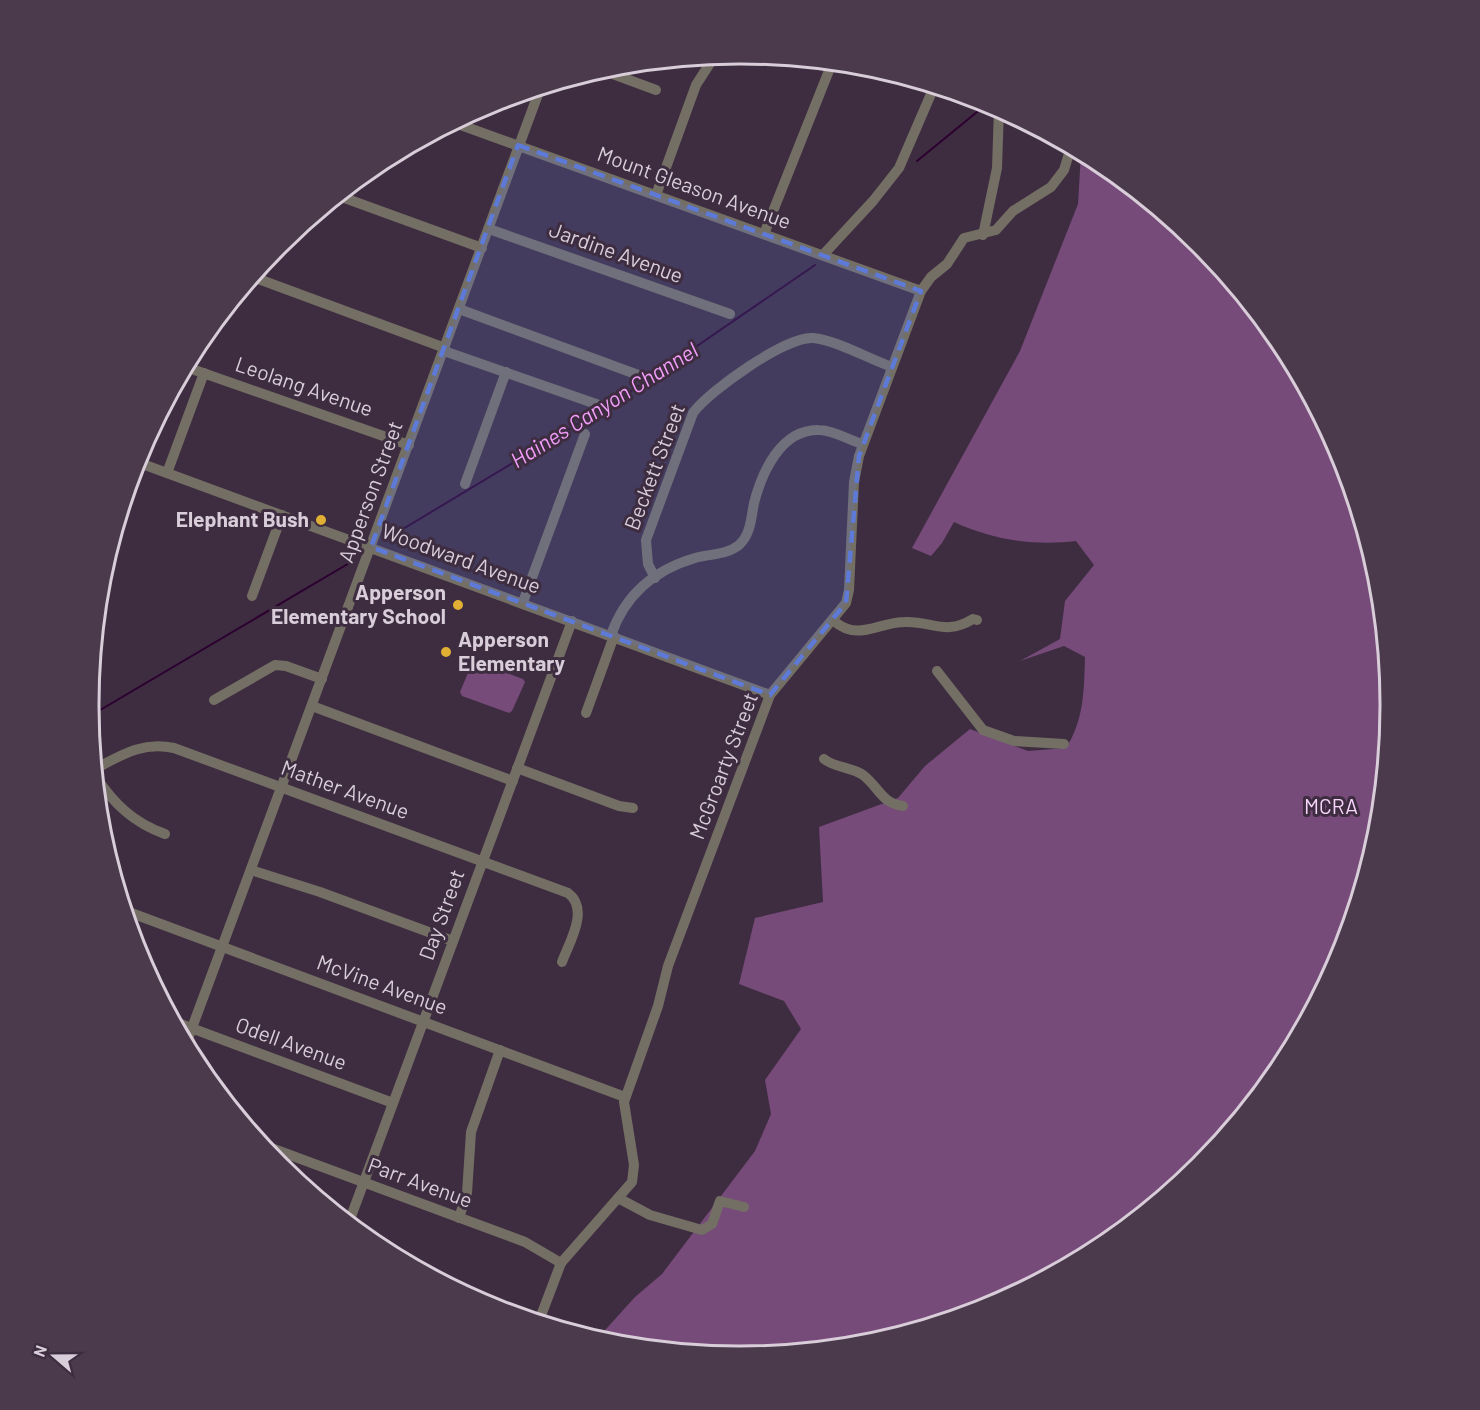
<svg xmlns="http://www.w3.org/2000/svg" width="1480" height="1410" font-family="Barlow,sans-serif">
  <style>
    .green { fill: #764a79 }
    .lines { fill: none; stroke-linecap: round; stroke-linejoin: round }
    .stream { stroke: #2c0030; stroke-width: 2 }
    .minor { stroke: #746f64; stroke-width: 10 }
    .marked { fill: #5e7ad8; fill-opacity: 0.2; stroke: #5e7ad8; stroke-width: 4.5; stroke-dasharray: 12 8; stroke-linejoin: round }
    .poi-dot { fill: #e1af34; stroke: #3e2d40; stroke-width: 2 }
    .labels { text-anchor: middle; stroke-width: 6; stroke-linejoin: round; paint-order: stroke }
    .street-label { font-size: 21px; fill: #d8cdd9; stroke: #3e2d40 }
    .poi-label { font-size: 21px; font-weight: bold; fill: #d8cdd9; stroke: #3e2d40; text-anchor: end }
    .park-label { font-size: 21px; fill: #f8d5fa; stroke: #3e2d40 }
    .water-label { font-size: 22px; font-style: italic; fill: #f49efb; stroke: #3e2d40 }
    .rim { fill: none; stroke: #d8cdd9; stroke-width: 3 }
  </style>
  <rect width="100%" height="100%" fill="#3e2d40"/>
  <g class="green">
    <path d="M1081 153 1102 164 1201 245 1281 344 1342 456 1379 578 1391 705 1378 832 1341 954 1281 1067 1200 1166 1101 1246 989 1307 867 1344 740 1356 613 1343 597 1339 635 1297 662 1274 755 1151 771 1114 765 1080 801 1029 784 1001 739 984 755 918 823 902 819 827 898 798 925 766 970 729 1028 751 1066 748C1084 720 1084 690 1085 657L1064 646 1020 661 1060 639 1065 601 1094 565 1076 541C1035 546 992 540 954 522L942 543 931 556 912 548 1020 351 1078 204Z"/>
    <polygon points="473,661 523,679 525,682 512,711 509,713 462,696 460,692"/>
  </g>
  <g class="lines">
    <g class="stream">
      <polyline points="917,161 988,103"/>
      <polyline points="388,538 624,396 815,265"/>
      <polyline points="90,716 351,562"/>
    </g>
    <g class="minor">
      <polyline points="602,70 656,90"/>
      <polyline points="455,123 921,291"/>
      <polyline points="656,195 696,85 714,57"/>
      <polyline points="339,196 482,248"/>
      <polyline points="489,229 730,314"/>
      <polyline points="764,234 832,63"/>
      <polyline points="983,235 997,168 999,109"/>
      <polyline points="823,255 873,201 899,168 934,87"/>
      <polyline points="253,277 445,348"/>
      <polyline points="459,309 641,376"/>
      <polyline points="444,351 599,405"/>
      <polyline points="186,367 409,445"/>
      <polyline points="137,462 770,695"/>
      <polyline points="167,473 204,373"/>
      <polyline points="465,484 506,372"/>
      <path d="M655 578 648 564 646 540 693 413C709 391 786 336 813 338 836 340 869 359 892 367"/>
      <polyline points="252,596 282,515"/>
      <polyline points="523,602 585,434"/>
      <path d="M834 621C858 642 878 622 905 622 933 621 945 636 973 619L977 620"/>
      <path d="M611 635C625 595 654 570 695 558 709 554 727 555 739 545 751 534 751 518 754 503 762 472 781 429 819 430 833 430 849 440 862 444"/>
      <polyline points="937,671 983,730 1014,741 1064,744"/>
      <polyline points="214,700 275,665 286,666 322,679"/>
      <polyline points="312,706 513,781"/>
      <polyline points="586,713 614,636"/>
      <path d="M824 759C835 768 852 767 863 775 879 787 881 803 903 806"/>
      <polyline points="517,768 619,806 633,808"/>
      <path d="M95 769C121 755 143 741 174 748L568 893C590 909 569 943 562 962"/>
      <path d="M96 777C114 804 134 823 165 834"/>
      <polyline points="251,870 320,892 453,941"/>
      <polyline points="126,911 625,1097"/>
      <polyline points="175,1022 393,1103"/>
      <polyline points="186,1044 540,89"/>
      <polyline points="263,1145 525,1242 561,1263"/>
      <polyline points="618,1198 650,1215 702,1230 712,1224 720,1201 744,1207"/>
      <polyline points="459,1218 467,1193 471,1132 500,1050"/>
      <polyline points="349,1222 572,621"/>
      <polyline points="539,1321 561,1263 632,1182 634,1165 624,1102 658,1006 668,966 770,695 846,603 849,590 854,482 859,456 921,291 931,277 947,264 964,238 996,230 1013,211 1051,187 1064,170 1071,147"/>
    </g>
  </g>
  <path class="marked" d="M518 145 921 291 859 456 846 603 770 695 371 547Z"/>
  <g class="poi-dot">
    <circle cx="321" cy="520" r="6"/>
    <circle cx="458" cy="605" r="6"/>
    <circle cx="446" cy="652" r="6"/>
  </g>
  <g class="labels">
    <g class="street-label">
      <text transform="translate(694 188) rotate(20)" y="7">Mount Gleason Avenue</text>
      <text transform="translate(616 253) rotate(20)" y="7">Jardine Avenue</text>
      <text transform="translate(304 387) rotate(19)" y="7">Leolang Avenue</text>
      <text transform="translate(655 467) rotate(-69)" y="7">Beckett Street</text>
      <text transform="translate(371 492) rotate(-70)" y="7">Apperson Street</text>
      <text transform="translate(461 559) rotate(20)" y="7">Woodward Avenue</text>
      <text transform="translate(724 766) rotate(-69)" y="7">McGroarty Street</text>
      <text transform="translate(345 790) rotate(20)" y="7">Mather Avenue</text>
      <text transform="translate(442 915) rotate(-70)" y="7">Day Street</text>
      <text transform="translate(382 985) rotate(20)" y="7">McVine Avenue</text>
      <text transform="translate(291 1044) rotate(20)" y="7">Odell Avenue</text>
      <text transform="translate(420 1183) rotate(20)" y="7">Parr Avenue</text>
    </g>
    <g class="poi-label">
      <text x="309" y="527">Elephant Bush</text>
      <text x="446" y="600">Apperson<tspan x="446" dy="24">Elementary School</tspan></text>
      <text x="458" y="647" text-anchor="start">Apperson<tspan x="458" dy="24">Elementary</tspan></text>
    </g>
    <g class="park-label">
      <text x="1331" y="814">MCRA</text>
    </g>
    <g class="water-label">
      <text transform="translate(604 405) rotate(-32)" y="8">Haines Canyon Channel</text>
    </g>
  </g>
  <path d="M0 0H1480V1410H0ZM739 64H740A640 640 0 0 1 1380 704V706A640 640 0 0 1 740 1346H739A640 640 0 0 1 99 706V704A640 640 0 0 1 739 64Z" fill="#4a3a4c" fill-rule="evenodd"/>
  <path class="rim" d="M739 64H740A640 640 0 0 1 1380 704V706A640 640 0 0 1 740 1346H739A640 640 0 0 1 99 706V704A640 640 0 0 1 739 64Z"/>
  <g transform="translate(54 1356) rotate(290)" stroke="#3e2d40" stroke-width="4.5" paint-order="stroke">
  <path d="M0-4.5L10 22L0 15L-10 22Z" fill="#d8cdd9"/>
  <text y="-9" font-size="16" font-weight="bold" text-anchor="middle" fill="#d8cdd9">N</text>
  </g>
</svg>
